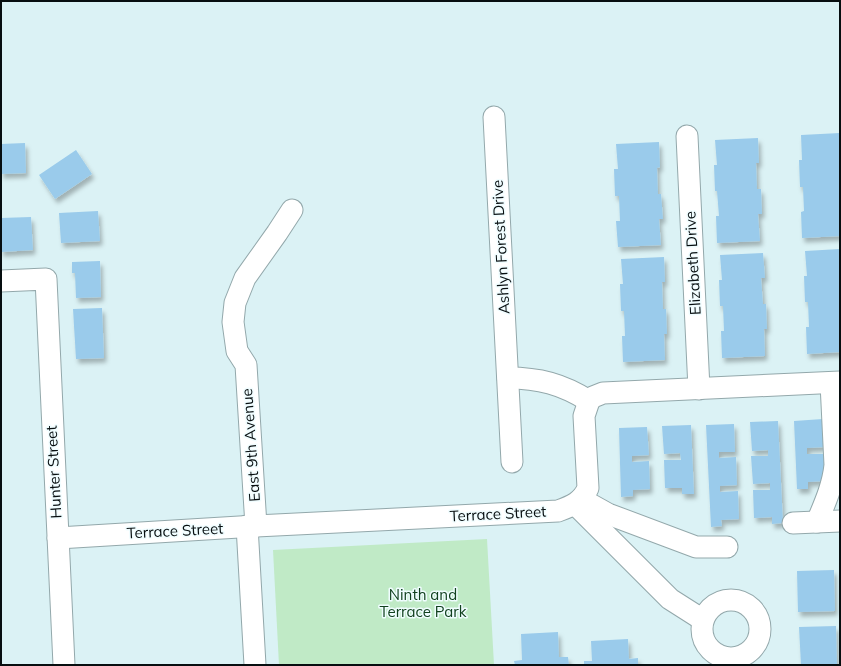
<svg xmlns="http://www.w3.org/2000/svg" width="841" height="666" font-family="Mulish,sans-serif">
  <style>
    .green { fill: #c0eac6 }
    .building { fill: #9acbeb; filter: url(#shadow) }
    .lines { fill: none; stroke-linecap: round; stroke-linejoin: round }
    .minor-casing { stroke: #93a8ab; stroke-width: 23 }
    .minor { stroke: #fff; stroke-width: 21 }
    .labels { text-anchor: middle; stroke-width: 3; stroke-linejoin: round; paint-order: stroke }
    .street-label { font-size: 15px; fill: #070e10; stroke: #f0fdff }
    .park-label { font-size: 15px; fill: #11411e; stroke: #f0fdff }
  </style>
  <defs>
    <filter id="shadow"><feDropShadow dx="2.5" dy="4.5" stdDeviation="2" flood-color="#0004"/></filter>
  </defs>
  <rect width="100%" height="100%" fill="#dbf2f5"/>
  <polygon class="green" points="487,539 494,665 279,665 273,550"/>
  <g class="building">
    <polygon points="840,133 840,236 802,238 801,212 804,211 803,187 800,187 799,160 802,160 801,135"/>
    <polygon points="758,138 759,163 756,163 757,189 761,189 762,214 758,214 760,241 717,243 716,216 719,216 717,191 715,191 714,165 717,165 715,140"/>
    <polygon points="659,142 660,167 657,168 658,194 661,194 663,219 659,219 661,245 618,247 616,221 620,221 619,196 615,196 614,169 618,169 616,144"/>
    <polygon points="25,143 26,173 1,174 1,144"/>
    <polygon points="76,150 92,174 55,199 39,175"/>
    <polygon points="98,211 100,241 61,243 59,213"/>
    <polygon points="31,217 33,250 1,252 1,218"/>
    <polygon points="840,249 840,352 807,354 806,327 809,327 808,302 805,302 804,276 807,276 805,251"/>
    <polygon points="763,253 765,278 761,278 763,304 766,304 767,329 764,329 765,356 722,358 721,331 724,331 723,306 720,306 719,280 722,280 720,255"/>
    <polygon points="664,257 665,282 662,282 663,309 666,309 667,334 664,334 665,360 623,362 622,336 625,336 624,311 621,311 620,284 623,284 621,259"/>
    <polygon points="100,261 101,297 76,298 75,273 72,273 72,262"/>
    <polygon points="102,308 104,358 76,359 73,309"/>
    <polygon points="823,419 824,447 807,448 807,454 824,454 825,481 808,482 808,489 797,489 794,421"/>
    <polygon points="778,421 783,523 772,524 772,517 754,518 753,490 770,490 770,483 753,484 751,456 768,456 768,450 752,451 750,422"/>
    <polygon points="734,424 735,452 719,452 719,458 736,457 737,485 720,486 720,492 738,491 739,519 721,520 722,526 711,527 706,425"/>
    <polygon points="691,425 694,494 682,494 682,488 665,488 664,460 681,460 680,453 664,454 662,426"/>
    <polygon points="647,427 649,455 632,456 632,462 649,461 650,489 633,490 633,496 621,497 619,428"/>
    <polygon points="834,570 835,611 798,612 797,571"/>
    <polygon points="836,626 837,665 801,665 799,627"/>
    <polygon points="558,632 559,657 568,657 569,665 515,665 514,661 522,660 521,634"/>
    <polygon points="628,639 629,659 638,658 638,665 584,665 584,661 592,661 591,641"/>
  </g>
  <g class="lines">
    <defs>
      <g id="minor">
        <polyline points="494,117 512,462"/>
        <polyline points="687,136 699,389"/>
        <polyline points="1,281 46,279 64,665"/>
        <path d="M508 378C539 378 562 384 589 401"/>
        <polyline points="581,499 608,514 696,547 727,547"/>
        <polyline points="576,505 670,599 703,620"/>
        <path d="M817 522C825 503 833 485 835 465L831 383"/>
        <polyline points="793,523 840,521"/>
        <polyline points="247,526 255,665"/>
        <polyline points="256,526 246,365 237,351 233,322 235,303 245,278 277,233 292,210"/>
        <path d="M58 538 256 526 558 511C572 506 582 502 588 488L584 416 589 401 593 397 603 393 840 382"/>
        <circle cx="731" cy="629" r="29"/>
      </g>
    </defs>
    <use href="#minor" class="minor-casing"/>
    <use href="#minor" class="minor"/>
  </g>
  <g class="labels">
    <g class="street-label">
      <text transform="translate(501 247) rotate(-93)" y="5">Ashlyn Forest Drive</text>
      <text transform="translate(693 263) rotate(-93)" y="5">Elizabeth Drive</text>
      <text transform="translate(251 445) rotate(-94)" y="5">East 9th Avenue</text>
      <text transform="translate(54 472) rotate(-93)" y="5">Hunter Street</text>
      <text transform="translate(498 514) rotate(-3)" y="5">Terrace Street</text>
      <text transform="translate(175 531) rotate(-3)" y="5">Terrace Street</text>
    </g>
    <g class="park-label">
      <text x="423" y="600">Ninth and<tspan x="423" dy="17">Terrace Park</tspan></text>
    </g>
  </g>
  <rect width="841" height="666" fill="none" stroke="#070e10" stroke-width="4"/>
</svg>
